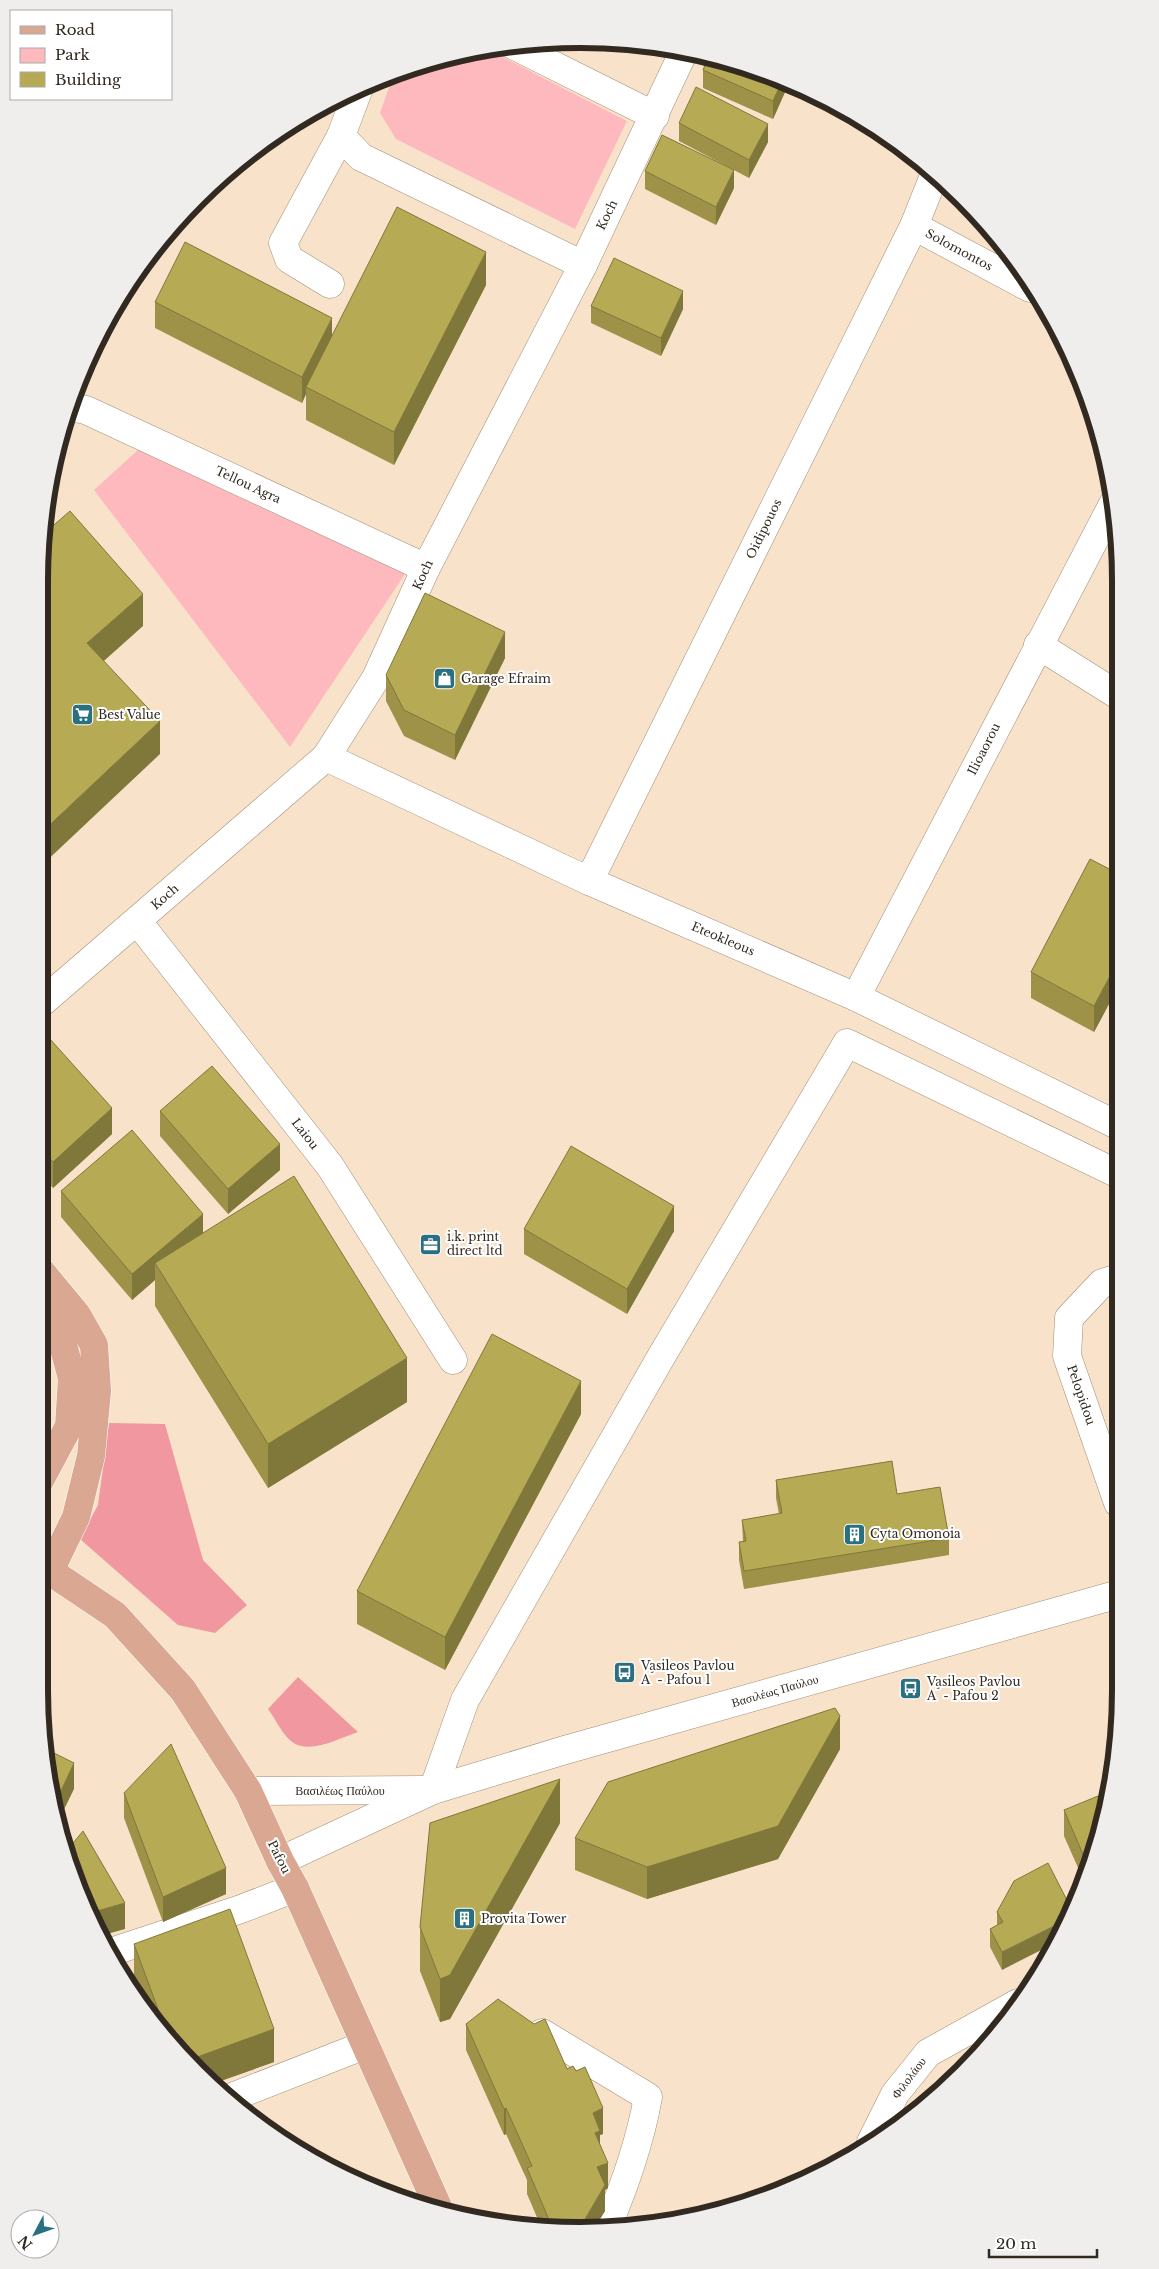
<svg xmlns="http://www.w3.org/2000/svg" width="1159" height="2269" font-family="'Libre Baskerville',serif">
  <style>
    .green { fill: #feb9be }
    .forest { fill: #f1979f }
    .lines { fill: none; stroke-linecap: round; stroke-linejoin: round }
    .minor-casing { stroke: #a18e77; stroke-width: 29 }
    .major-casing { stroke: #fff; stroke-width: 29 }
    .minor { stroke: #fff; stroke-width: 28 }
    .major { stroke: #daa792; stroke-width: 28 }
    .wall { fill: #9d9248 }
    .shaded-wall { fill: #80773b }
    .building { fill: #b7aa54; stroke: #80773b }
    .labels { text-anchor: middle; stroke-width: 4; stroke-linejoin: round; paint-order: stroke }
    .street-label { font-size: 12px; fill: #322a21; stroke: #fff }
    .poi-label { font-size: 12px; fill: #322a21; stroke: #fff; text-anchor: start }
    .rim { fill: none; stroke: #322a21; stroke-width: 6 }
  </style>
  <rect width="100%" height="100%" fill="#f8e3ca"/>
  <g class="green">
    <polygon points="487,49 627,121 575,229 396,139 380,113 394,73 405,68"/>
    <polygon points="138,450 405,574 290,747 94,490"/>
  </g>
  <g class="forest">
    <polygon points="109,1423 165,1424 203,1560 247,1605 215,1633 178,1625 80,1539 98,1505"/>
    <path d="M298 1677 358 1732C339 1738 309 1756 291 1741 282 1734 275 1718 268 1709Z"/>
  </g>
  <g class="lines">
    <defs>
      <g id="minor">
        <polyline points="509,43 655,116"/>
        <polyline points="341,136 361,157 583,265"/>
        <polyline points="914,226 1030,288"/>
        <polyline points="330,284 289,259 283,243 341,136 359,88"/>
        <polyline points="70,407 86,410 426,568"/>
        <polyline points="1038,645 1116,694"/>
        <polyline points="326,757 589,881 856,997 1117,1125"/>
        <polyline points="589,881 914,226 934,176"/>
        <polyline points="138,922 330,1166 453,1360"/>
        <polyline points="856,997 1114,502"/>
        <polyline points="39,1005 326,757 376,678 426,568 583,265 684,51"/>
        <polyline points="1118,1278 1102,1283 1069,1318 1067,1356 1118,1503"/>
        <polyline points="433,1790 465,1700 661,1357 847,1043 1118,1174"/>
        <polyline points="248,1791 424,1790"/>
        <polyline points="280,1861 433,1790 565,1750 1119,1594"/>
        <polyline points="108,1953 241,1909 295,1888"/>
        <path d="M542 2033 648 2097C640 2142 625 2185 607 2227"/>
        <polyline points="227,2099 365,2045"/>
        <polyline points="871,2142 895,2094 928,2053 1018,2003"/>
      </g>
      <g id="major">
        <polyline points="39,1269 77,1315 94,1345 97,1391 91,1456 76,1517 50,1571"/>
        <polyline points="39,1482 69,1426 72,1378 60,1334 39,1302"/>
        <polyline points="39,1564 115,1615 183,1690 248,1791 280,1861 295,1888 439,2209"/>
      </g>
    </defs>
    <use href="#minor" class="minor-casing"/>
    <use href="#major" class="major-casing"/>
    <use href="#minor" class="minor"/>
    <use href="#major" class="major"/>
  </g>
  <g class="wall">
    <polygon points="719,57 789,83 773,119 703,88 703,70"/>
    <polygon points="679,123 768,142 749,178 679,141"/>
    <polygon points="645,171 734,188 716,225 645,189"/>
    <polygon points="486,285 394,465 306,420 306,394 302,403 155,328 155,302 332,336"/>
    <polygon points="591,306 683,309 661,356 591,323"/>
    <polygon points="505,658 455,760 404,736 386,701 386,675"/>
    <polygon points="1117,873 1117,989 1094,1032 1031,998 1031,972"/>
    <polygon points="39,1030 112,1134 53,1188 39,1172"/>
    <polygon points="160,1111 280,1170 228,1214 160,1136"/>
    <polygon points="61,1191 203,1233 407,1402 268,1488 155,1306 155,1280 132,1300 61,1217"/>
    <polygon points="524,1229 674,1231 627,1314 524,1254"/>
    <polygon points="581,1414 445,1670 357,1624 357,1591"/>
    <polygon points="776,1480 897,1494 949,1538 949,1555 744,1589 739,1560 739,1542 743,1542 742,1520 779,1514 776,1498"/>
    <polygon points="840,1749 778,1859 647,1899 575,1870 575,1838"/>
    <polygon points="124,1793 226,1894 163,1922 124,1818"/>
    <polygon points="1064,1810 1102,1829 1083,1879 1064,1836"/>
    <polygon points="560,1823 450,2019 440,2022 420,1971 420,1927"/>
    <polygon points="1014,1881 1002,1970 990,1947 990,1929 997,1925 997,1912"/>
    <polygon points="134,1944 274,2062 212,2084 149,2016 134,1976"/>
    <polygon points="466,2024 567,2069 603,2134 600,2135 600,2145 608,2188 605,2190 605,2211 595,2227 542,2229 527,2194 527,2180 506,2134 504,2135 466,2050"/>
  </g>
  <g class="shaded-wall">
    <polygon points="782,81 789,83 773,119 773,101"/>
    <polygon points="768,124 768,142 749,178 749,160"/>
    <polygon points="734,170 734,188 716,225 716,207"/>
    <polygon points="486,252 486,285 394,465 394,432"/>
    <polygon points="683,291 683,309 661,356 661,338"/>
    <polygon points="332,318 332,343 306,387 306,394 302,403 302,377"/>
    <polygon points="143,594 143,626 87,676 87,643"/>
    <polygon points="505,632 505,658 455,760 455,735"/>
    <polygon points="160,721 160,754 40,867 40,834"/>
    <polygon points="1117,963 1117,989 1094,1032 1094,1006"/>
    <polygon points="112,1108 112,1134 53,1188 53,1162"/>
    <polygon points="280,1144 280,1170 228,1214 228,1189"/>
    <polygon points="674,1206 674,1231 627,1314 627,1289"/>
    <polygon points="203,1214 203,1239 155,1263 155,1280 132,1300 132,1274"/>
    <polygon points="407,1358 407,1402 268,1488 268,1444"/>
    <polygon points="581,1381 581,1414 445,1670 445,1637"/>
    <polygon points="840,1716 840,1749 778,1859 647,1899 647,1867"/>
    <polygon points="74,1763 74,1789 57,1824 53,1808"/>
    <polygon points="560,1779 560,1823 450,2019 440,2022 440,1979"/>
    <polygon points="226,1868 226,1894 163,1922 163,1897"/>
    <polygon points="125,1903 125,1929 100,1936 90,1913"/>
    <polygon points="1068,1919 1065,1928 1057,1942 1002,1970 1002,1952"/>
    <polygon points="274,2029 274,2062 212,2084 189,2060"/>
    <polygon points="506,2108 506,2134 504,2135 504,2109"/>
    <polygon points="603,2108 603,2134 600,2135 600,2157 595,2159 593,2113"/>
    <polygon points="608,2163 608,2188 605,2190 605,2211 595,2227 580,2228 597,2167"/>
  </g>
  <g class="building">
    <polygon points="709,55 719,57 782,81 773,101 703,70"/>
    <polygon points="696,87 768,124 749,160 679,123"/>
    <polygon points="662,135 734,170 716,207 645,171"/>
    <polygon points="397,207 486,252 394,432 306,387"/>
    <polygon points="185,242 332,318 302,377 155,302"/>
    <polygon points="614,258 683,291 661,338 591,306"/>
    <polygon points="70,511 143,594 87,643 160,721 40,834 40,544 43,527 47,531"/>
    <polygon points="425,593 505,632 455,735 404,710 386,675"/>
    <polygon points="1090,859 1117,873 1117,963 1094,1006 1031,972"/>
    <polygon points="41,1029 112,1108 53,1162 39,1147 39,1030"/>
    <polygon points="212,1066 280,1144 228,1189 160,1111"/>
    <polygon points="132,1130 203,1214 132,1274 61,1191"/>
    <polygon points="571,1146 674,1206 627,1289 524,1229"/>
    <polygon points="294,1176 407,1358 268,1444 155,1263"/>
    <polygon points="492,1334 581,1381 445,1637 357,1591"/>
    <polygon points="892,1461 897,1494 940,1487 949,1538 744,1571 739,1542 746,1541 742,1520 782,1513 776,1480"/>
    <polygon points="835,1708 840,1716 778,1826 647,1867 575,1838 608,1782"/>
    <polygon points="171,1744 226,1868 163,1897 124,1793"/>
    <polygon points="44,1748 74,1763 53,1808 49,1795"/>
    <polygon points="560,1779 450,1975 440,1979 420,1927 430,1823"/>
    <polygon points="1098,1796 1105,1812 1102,1829 1088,1866 1064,1810"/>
    <polygon points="83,1831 125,1903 90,1913 68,1864 65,1853"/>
    <polygon points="1048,1863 1072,1910 1068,1919 1002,1952 990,1929 1003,1922 997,1912 1014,1881"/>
    <polygon points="230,1909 274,2029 189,2060 169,2039 134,1944"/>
    <polygon points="498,1999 534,2024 545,2019 567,2069 573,2066 576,2071 585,2067 603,2108 593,2113 600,2131 595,2133 608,2163 597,2167 605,2185 580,2228 553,2229 527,2168 532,2166 506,2108 504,2109 466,2024"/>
  </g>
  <defs>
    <symbol id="shop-square" viewBox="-11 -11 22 22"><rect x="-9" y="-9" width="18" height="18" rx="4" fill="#2b7080" stroke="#fff"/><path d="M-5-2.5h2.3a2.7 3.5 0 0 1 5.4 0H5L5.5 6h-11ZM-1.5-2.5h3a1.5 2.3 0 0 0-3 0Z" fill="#fff"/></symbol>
    <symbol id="supermarket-square" viewBox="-11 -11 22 22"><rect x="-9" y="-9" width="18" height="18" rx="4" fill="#2b7080" stroke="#fff"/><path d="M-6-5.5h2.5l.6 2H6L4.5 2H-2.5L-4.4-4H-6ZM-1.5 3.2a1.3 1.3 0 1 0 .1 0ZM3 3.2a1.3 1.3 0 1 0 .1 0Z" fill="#fff"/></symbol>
    <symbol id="office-square" viewBox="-11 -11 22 22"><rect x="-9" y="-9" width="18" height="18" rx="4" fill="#2b7080" stroke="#fff"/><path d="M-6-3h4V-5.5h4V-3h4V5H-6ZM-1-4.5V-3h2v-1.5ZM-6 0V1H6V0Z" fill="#fff"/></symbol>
    <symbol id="building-square" viewBox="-11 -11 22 22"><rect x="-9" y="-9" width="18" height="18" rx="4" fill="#2b7080" stroke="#fff"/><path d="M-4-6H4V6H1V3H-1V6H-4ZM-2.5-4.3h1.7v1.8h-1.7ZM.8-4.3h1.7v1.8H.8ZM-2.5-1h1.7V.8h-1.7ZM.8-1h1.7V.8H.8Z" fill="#fff"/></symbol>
    <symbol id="bus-square" viewBox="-11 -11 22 22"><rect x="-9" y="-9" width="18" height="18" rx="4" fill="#2b7080" stroke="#fff"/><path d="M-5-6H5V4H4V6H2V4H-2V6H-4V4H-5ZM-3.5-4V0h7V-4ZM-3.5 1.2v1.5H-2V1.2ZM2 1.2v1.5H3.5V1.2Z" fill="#fff"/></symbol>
  </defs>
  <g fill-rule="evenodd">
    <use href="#shop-square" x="432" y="666" width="25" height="25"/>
    <use href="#supermarket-square" x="70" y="702" width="25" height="25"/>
    <use href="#office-square" x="418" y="1232" width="25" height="25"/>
    <use href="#building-square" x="842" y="1522" width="25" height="25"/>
    <use href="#bus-square" x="612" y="1660" width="25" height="25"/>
    <use href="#bus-square" x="898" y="1676" width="25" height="25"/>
    <use href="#building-square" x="452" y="1906" width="25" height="25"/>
  </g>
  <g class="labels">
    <g class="street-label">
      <text transform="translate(607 215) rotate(-64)" y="4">Koch</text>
      <text transform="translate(959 250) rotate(28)" y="4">Solomontos</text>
      <text transform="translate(248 485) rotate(25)" y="4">Tellou Agra</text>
      <text transform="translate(764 529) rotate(-64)" y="4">Oidipouos</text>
      <text transform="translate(423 575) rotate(-65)" y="4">Koch</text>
      <text transform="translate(984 749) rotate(-63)" y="4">Ilioaorou</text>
      <text transform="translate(165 897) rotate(-41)" y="4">Koch</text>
      <text transform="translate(723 939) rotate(23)" y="4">Eteokleous</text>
      <text transform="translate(305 1134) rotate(52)" y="4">Laiou</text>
      <text transform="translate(1081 1395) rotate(71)" y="4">Pelopidou</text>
      <text transform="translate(775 1691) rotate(-16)" y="4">Βασιλέως Παύλου</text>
      <text x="340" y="1795">Βασιλέως Παύλου</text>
      <text transform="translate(279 1857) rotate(63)" y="4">Pafou</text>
      <text transform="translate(909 2078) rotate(-53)" y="4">Φιλολάου</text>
    </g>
    <g class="poi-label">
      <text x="461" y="683">Garage Efraim</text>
      <text x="98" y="719">Best Value</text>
      <text x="447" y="1241">i.k. print<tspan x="447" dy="14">direct ltd</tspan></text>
      <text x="870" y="1538">Cyta Omonoia</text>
      <text x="641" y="1670">Vasileos Pavlou<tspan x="641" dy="14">A´ - Pafou 1</tspan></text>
      <text x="927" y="1686">Vasileos Pavlou<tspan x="927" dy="14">A´ - Pafou 2</tspan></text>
      <text x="481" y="1923">Provita Tower</text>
    </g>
  </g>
  <path d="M0 0H1159V2269H0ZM580 48H580A532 532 0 0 1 1112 580V1690A532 532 0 0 1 580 2222H580A532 532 0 0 1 48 1690V580A532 532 0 0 1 580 48Z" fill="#efeeed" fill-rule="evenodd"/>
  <path class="rim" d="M580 48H580A532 532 0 0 1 1112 580V1690A532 532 0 0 1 580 2222H580A532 532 0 0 1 48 1690V580A532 532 0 0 1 580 48Z"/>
  <rect x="10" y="10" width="162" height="90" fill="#ffffff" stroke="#adaaa6"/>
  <rect x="20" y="26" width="25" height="8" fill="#daa792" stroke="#adaaa6"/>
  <text x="55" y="35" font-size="15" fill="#322a21">Road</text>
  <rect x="20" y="48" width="25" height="15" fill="#feb9be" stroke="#adaaa6"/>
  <text x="55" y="60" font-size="15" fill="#322a21">Park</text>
  <rect x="20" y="72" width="25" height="15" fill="#b7aa54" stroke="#adaaa6"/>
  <text x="55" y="85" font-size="15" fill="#322a21">Building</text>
  <g transform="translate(35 2234) rotate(229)"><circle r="24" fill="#ffffff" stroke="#adaaa6"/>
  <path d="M0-4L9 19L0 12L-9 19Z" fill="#2b7080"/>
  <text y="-8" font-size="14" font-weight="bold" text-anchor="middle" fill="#322a21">N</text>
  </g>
  <path d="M989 2249v8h108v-8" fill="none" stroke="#322a21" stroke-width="2.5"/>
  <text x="996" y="2249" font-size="15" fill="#322a21" stroke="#ffffff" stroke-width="4" paint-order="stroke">20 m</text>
</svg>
